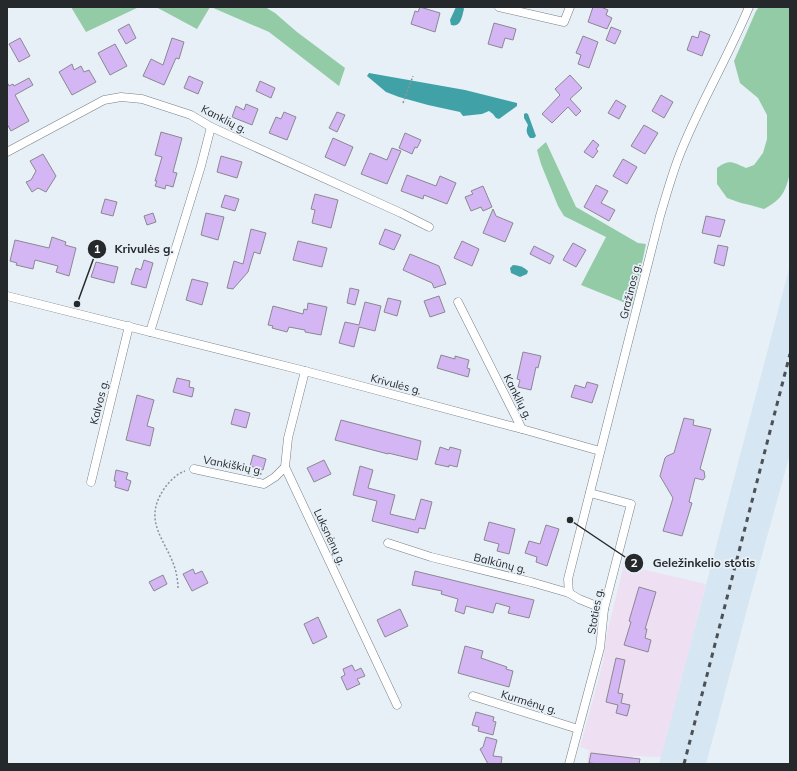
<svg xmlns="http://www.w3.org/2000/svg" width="797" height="771" font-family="Mulish,sans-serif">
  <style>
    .built { fill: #d6e6f2 }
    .industrial { fill: #eedff2 }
    .green { fill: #92cba6 }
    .water { fill: #40a2a7 }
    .building { fill: #d4b6f4; stroke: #8b8890 }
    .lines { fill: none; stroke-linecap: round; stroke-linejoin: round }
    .minor-casing { stroke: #777f85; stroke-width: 9 }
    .path { stroke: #8d9499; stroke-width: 1.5; stroke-dasharray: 2 2; stroke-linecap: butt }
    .minor { stroke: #fff; stroke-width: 8 }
    .rail { stroke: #4d5155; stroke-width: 3; stroke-dasharray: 5 5; stroke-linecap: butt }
    .labels { text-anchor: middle; stroke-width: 3.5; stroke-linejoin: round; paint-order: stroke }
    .street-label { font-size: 11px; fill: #26292c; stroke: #e7f0f7 }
    .leader { fill: none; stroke: #26292c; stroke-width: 1.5 }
    .callout-dot { fill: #26292c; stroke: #e7f0f7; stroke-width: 1.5 }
    .mark-label { font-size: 12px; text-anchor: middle; font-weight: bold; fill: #fff }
    .callout-label { font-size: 12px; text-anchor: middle; font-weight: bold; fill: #26292c; stroke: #e7f0f7; stroke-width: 3.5; stroke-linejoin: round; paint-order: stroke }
  </style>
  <rect width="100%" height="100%" fill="#e7f0f7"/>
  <polygon class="built" points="790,265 790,454 750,598 706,764 659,764"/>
  <polygon class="industrial" points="624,565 706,584 661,757 633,756 631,764 587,764 589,750 580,747 603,663 607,633"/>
  <g class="green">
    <polygon points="71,7 139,7 86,32"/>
    <polygon points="156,7 210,7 197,29"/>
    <polygon points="211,7 265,7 275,13 297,32 345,68 339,86 269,32"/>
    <path d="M759 7H790V173C785 193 782 199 764 209L750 205 741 203 727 198 717 184V168C730 159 732 162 746 168L754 165 763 153 767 139V115L758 98 740 83 734 61 756 11Z"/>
    <polygon points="546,142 576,207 638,243 646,244 633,306 581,285 606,237 564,216 558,206 541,164 537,150"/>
  </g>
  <g class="water">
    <path d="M456 7H463L464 9C462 16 461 28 451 25L450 20Z"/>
    <polygon points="369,73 465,90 517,103 517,106 499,119 496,118 493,114 489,111 482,114 463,116 460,112 428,105 399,97 386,92 367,76"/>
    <path d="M526 113 528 114 536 136 534 138H530C526 133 526 130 528 125L524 118V114Z"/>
    <path d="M513 265C519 265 524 267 528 271L527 274 520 277 511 273 510 268Z"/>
  </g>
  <g class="building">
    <polygon points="420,7 440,13 435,32 411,24 415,11 418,12"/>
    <polygon points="593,7 601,7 608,10 606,15 612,18 607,29 588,22"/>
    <polygon points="494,23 516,29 513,40 505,38 502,48 488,44"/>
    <polygon points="129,24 136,38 126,44 118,30"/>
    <polygon points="611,27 621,31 615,44 606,40"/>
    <polygon points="700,31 710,35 702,56 687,50 692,36 698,38"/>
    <polygon points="583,36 598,42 589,68 578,64 581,55 576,53"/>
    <polygon points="20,38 30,56 19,62 9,44"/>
    <polygon points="172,38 184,42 179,59 176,58 164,85 143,76 151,59 163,65"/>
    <polygon points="115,44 127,66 110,75 98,53"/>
    <polygon points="72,64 74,70 81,66 84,72 89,70 96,82 72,95 59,72"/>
    <polygon points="570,75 582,88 570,99 581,111 576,116 568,107 552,123 542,114 560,95 555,89"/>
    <polygon points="189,76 203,82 198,94 184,88"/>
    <polygon points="29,78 33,85 15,95 29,121 11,131 7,124 7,82 9,86 13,84 14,86"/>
    <polygon points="260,81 275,88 271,98 256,91"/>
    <polygon points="661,95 673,102 664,118 652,111"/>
    <polygon points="616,100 626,106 619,119 608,113"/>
    <polygon points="246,104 258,109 252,125 232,117 236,106 244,110"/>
    <polygon points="284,112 296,117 287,140 269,133 276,117 281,119"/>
    <polygon points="337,112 345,115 337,132 329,128"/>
    <polygon points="644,125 658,133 645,154 631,146"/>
    <polygon points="161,132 182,138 173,172 177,173 173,187 166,185 165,189 155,186 157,181 155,181 162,157 155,155"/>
    <polygon points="405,133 421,140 417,148 415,147 412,154 399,148"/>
    <polygon points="333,138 353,147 345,166 325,157"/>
    <polygon points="593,140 599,145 596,149 598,151 593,158 584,152"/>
    <polygon points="392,148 401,151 387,184 361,174 370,153 387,160"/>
    <polygon points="43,154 56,176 46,192 38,188 32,192 26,182 31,180 36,171 30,161"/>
    <polygon points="221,156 242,162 237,178 217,172"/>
    <polygon points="623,159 637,167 627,184 613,176"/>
    <polygon points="407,175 436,186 440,176 456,183 447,204 424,195 423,199 401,191"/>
    <polygon points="596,185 608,191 601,203 615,210 609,221 584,207"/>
    <polygon points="483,186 492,207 483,211 481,207 471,211 465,197 473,194 471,191"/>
    <polygon points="315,194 338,200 331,228 312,223 315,210 311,209"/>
    <polygon points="225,195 239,199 235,211 221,207"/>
    <polygon points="105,199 117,202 113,216 101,213"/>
    <polygon points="493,209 496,216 513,223 505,242 483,233"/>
    <polygon points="153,213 156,222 147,225 144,216"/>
    <polygon points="206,213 224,217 218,240 201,235"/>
    <polygon points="706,216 725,220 720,237 702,233"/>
    <polygon points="251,229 266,233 260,254 254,252 248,272 233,289 227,288 234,261 243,264"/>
    <polygon points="385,229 401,235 394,250 379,244"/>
    <polygon points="52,237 66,242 65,245 76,248 69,276 56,272 58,266 35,260 33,269 16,265 17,263 10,261 15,240 49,248"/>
    <polygon points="298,241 327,248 322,267 293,260"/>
    <polygon points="462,241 479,249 472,266 454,258"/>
    <polygon points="573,243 586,250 576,267 563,260"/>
    <polygon points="718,245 728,247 724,266 714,263"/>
    <polygon points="534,246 554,256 550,264 530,254"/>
    <polygon points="410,254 439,266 446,284 434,288 432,283 403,270"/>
    <polygon points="144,260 153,263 146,288 131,284 136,268 141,270"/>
    <polygon points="96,262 118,267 114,283 91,277"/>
    <polygon points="192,279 208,283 202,305 186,300"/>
    <polygon points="350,288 359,290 355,305 347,303"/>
    <polygon points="439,296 445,312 430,317 424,301"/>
    <polygon points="388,298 401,301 397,316 384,312"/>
    <polygon points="365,302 381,306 375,331 359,327 354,347 339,343 345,322 359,325"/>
    <polygon points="308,303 327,307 321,335 305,332 305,330 289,327 287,332 272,328 273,326 268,325 273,306 303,314 304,309 307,310"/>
    <polygon points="523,352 541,356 538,368 536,367 531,390 518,387 520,380 517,379"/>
    <polygon points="441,355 455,359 455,356 469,360 467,368 470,369 468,377 437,368"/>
    <polygon points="177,378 190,381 189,387 194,388 192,397 173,392"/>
    <polygon points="587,382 598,385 592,403 571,397 575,385 585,388"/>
    <polygon points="137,395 154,400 147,426 154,428 150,446 126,440"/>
    <polygon points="235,409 250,413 246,428 231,424"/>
    <polygon points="684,418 694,420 693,425 711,429 700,469 704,471 705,477 703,480 695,478 689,502 692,503 682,536 663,531 673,498 660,476 665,458 667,456 674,453"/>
    <polygon points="341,420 421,441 417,460 388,453 388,454 335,440"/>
    <polygon points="440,447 449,450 450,447 461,450 457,467 449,465 449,467 435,464"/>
    <polygon points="253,455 266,459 263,470 250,466"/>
    <polygon points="324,460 331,474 314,482 307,468"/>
    <polygon points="360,466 373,470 368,488 395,495 390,514 415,520 421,499 432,502 425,529 419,528 418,533 372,521 377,501 353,495"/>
    <polygon points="116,470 128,473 126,479 131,481 128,491 115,487 116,481 114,481"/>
    <polygon points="489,522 515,529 509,554 497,551 499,544 484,540"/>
    <polygon points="546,525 559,529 547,566 536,562 537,557 525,553 529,541 540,544"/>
    <polygon points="193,569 195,574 202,571 208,583 192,591 183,574"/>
    <polygon points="415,571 534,600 529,618 508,613 510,607 496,603 493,613 466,606 464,614 455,611 458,599 441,594 442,591 412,585"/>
    <polygon points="163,575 167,584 154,591 149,582"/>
    <polygon points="639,587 656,592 645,629 647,629 645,638 651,640 648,652 624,645 631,622 629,621"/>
    <polygon points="400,609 408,626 385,637 377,620"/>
    <polygon points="318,617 327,637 313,644 304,624"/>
    <polygon points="465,646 483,651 481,658 507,667 506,669 513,671 509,687 458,673"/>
    <polygon points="616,658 625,660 618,693 623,694 621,703 630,705 627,716 616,713 618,705 606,702"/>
    <polygon points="352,665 355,671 361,668 365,676 357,679 360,684 347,690 341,677 345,675 343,669"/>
    <polygon points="476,712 494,717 493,721 496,722 493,735 478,731 479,727 472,725"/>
    <polygon points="486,737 497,740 493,756 502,757 501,764 488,764 480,749 483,747"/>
    <polygon points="591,753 640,759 639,764 599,764 589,763"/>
  </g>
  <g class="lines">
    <defs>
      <g id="minor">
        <polyline points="499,7 564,22 570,7"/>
        <polyline points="7,152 104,100 121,97 142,99 191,115 211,127 401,213 429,227"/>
        <polyline points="7,296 305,371 522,429"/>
        <polyline points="458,302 522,429 600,451"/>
        <polyline points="150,332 201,166 211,127"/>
        <polyline points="305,371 288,438 285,467 397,705"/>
        <polyline points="194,469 264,484 275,477 285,467"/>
        <polyline points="91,482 129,326"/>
        <polyline points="388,543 431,557 531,582 569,593 579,599 604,609"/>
        <path d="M569 593 568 579 660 216C667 193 673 170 682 149 702 100 729 55 749 7"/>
        <polyline points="473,696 578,729"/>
        <polyline points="569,764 600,648 604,609 631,504 590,493"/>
      </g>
    </defs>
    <use href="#minor" class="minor-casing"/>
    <g class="path">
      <polyline points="403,103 413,76"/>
      <path d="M178 588C178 583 177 577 176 572 168 541 141 523 164 489 169 482 176 474 185 471"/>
    </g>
    <use href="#minor" class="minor"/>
    <polyline class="rail" points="684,764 790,354"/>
  </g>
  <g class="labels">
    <g class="street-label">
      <text transform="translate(224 119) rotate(27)" y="4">Kanklių g.</text>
      <text transform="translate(630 291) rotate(-76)" y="4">Gražinos g.</text>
      <text transform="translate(396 384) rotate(15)" y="4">Krivulės g.</text>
      <text transform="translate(518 397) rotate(63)" y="4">Kanklių g.</text>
      <text transform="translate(99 402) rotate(-76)" y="4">Kalvos g.</text>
      <text transform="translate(233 465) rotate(11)" y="4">Vankiškių g.</text>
      <text transform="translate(330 537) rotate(65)" y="4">Luksnėnų g.</text>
      <text transform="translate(500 563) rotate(14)" y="4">Balkūnų g.</text>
      <text transform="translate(595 611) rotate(-80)" y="4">Stoties g.</text>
      <text transform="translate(529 702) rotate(17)" y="4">Kurmėnų g.</text>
    </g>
  </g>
  <path class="leader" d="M77 304L97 249M570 520L634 563"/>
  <g class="callout-dot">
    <circle cx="77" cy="304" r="4"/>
    <circle cx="570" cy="520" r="4"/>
    <circle cx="97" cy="249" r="10"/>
    <circle cx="634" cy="563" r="10"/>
  </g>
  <g class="mark-label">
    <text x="97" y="253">1</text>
    <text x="634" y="567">2</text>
  </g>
  <g class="callout-label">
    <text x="144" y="253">Krivulės g.</text>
    <text x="704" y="567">Geležinkelio stotis</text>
  </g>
  <rect width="797" height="771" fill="none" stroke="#26292c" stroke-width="16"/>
</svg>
